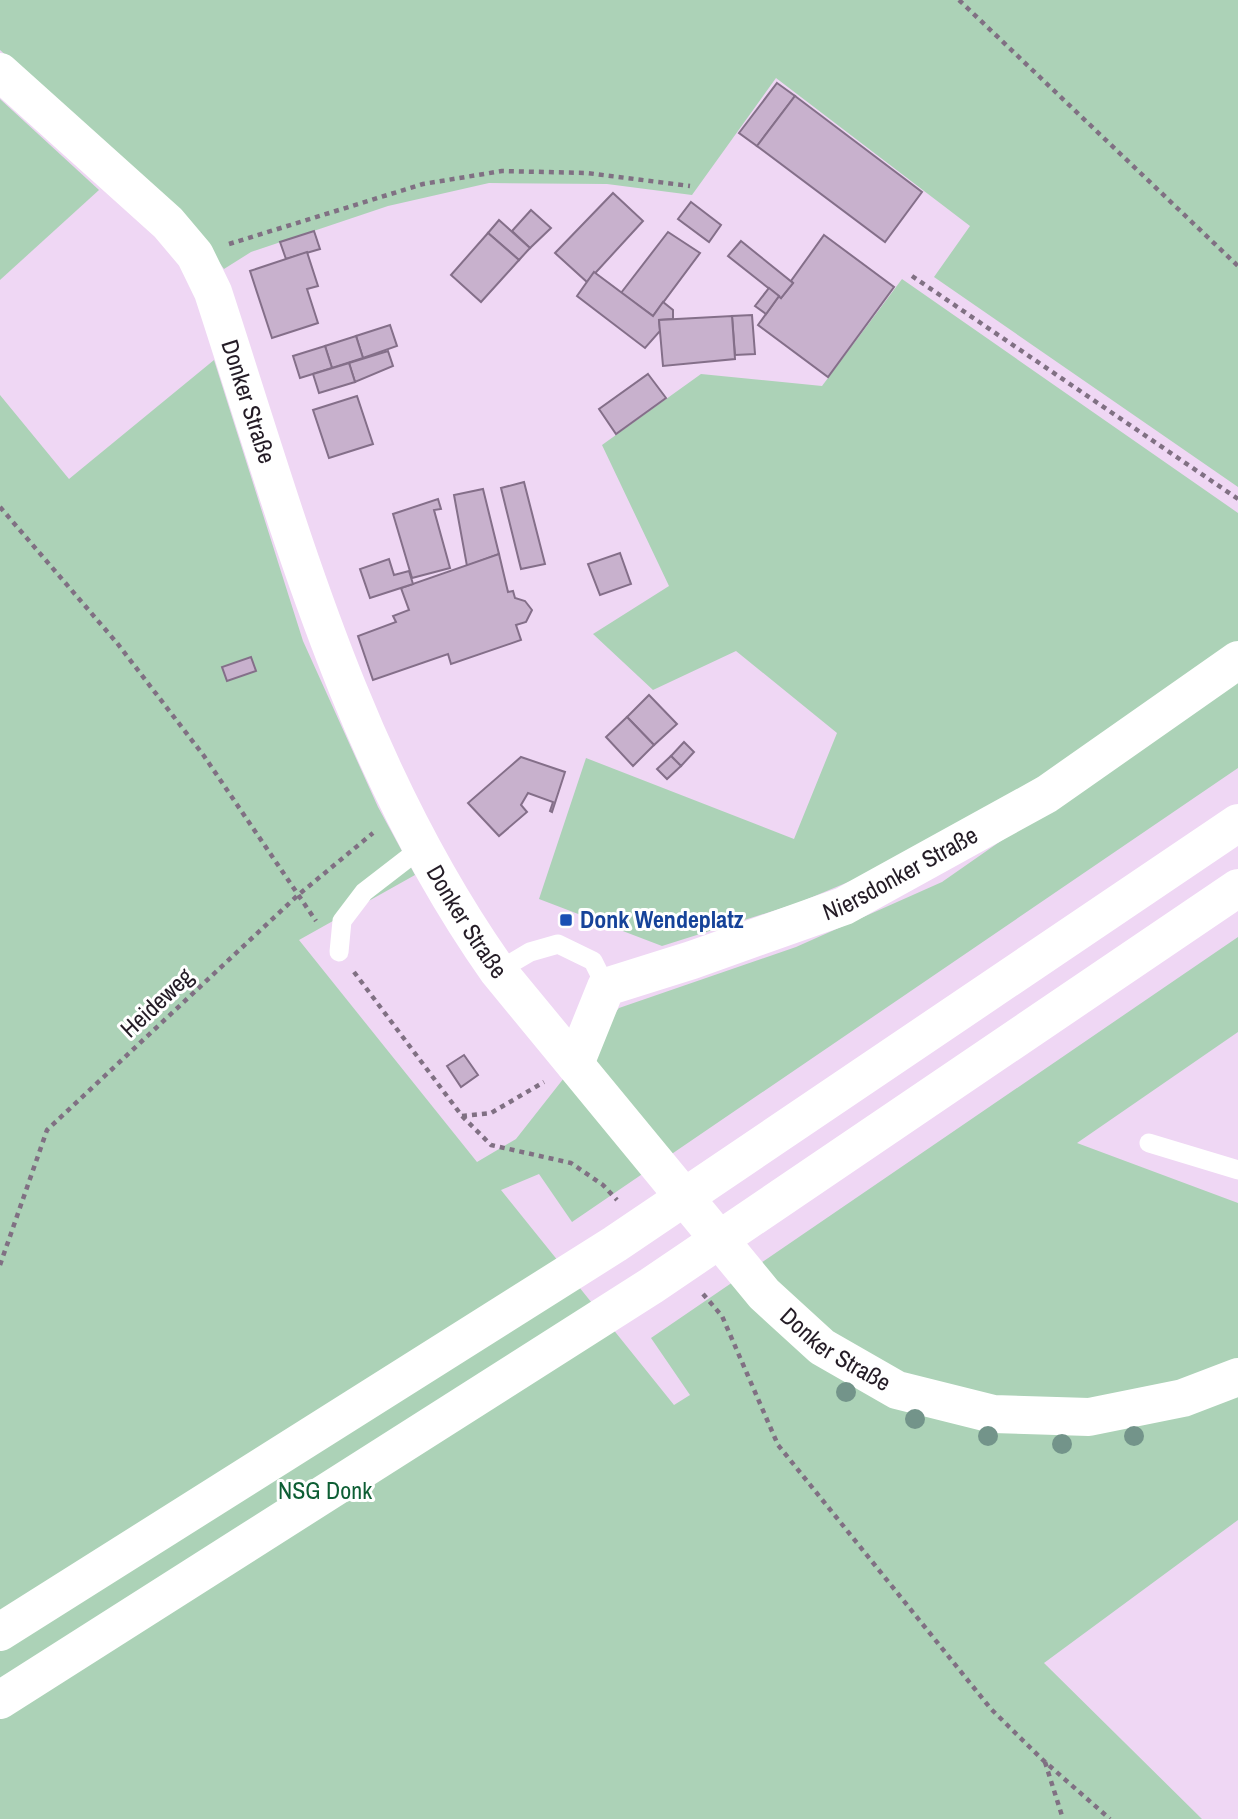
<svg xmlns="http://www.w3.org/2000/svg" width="1238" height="1819" font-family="'Archivo Narrow',sans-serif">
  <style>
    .green { fill: #acd2b7 }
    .building { fill: #c8b1cd; stroke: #846f89; stroke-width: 2 }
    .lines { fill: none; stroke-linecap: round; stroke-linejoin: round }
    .path { stroke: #807083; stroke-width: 4.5; stroke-dasharray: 5 5; stroke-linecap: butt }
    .service { stroke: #fff; stroke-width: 19 }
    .minor { stroke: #fff; stroke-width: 38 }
    .tertiary { stroke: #fff; stroke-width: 38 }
    .motorway { stroke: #fff; stroke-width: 38 }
    .tree { fill: #73948a }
    .transit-dot { fill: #1a4fb4; stroke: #fff; stroke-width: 2.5 }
    .labels { text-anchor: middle; stroke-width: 6; stroke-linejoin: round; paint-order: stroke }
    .street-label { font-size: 24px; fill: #241c26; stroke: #fff }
    .transit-label { font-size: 24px; font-weight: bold; fill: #164399; stroke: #fff; text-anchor: start }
    .park-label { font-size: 24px; fill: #0d5e34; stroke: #fff }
  </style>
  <rect width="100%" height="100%" fill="#efd7f4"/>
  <g class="green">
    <polygon points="0,0 1238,0 1238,487 934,277 970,226 776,78 692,195 607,184 489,183 388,206 251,252 224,269 188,220 0,50"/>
    <polygon points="0,99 99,190 0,280"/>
    <polygon points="902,279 1238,513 1238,647 1062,771 877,870 798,903 662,946 539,899 586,758 794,839 837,733 736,651 653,690 593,634 669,586 602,445 701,374 822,386"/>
    <polygon points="214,360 303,641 378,807 415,875 299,940 477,1162 516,1139 619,1008 796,947 942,882 1238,676 1238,768 572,1222 539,1174 501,1190 674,1405 690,1395 651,1338 1238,937 1238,1032 1077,1143 1238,1203 1238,1520 1044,1663 1202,1819 0,1819 0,395 69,479"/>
  </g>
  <g class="building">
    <polygon points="777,83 795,96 757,146 739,133"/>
    <polygon points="795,96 922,192 885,242 757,146"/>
    <polygon points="613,193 643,221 587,282 555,253"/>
    <polygon points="691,202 721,225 709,242 678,219"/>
    <polygon points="531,210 551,228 530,248 512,231"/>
    <polygon points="499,220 530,248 519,260 488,233"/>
    <polygon points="314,231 320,249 286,259 280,242"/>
    <polygon points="668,232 700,253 653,316 621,293"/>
    <polygon points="488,233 519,260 481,302 451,275"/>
    <polygon points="824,235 894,287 828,377 758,325 779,296 781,298 793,283 791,281"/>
    <polygon points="741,241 793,283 781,298 728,256"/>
    <polygon points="307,252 318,286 307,289 318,323 272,338 250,271"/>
    <polygon points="594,272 653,316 663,302 673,310 673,319 659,320 660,331 645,348 577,296"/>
    <polygon points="769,288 779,296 766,314 755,306"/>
    <polygon points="752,315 755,354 735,355 732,316"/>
    <polygon points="732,316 735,359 663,366 659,320"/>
    <polygon points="390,325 397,346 363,358 356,336"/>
    <polygon points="356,336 363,358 332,368 325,346"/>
    <polygon points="325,346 332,368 300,378 293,356"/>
    <polygon points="388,351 393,366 355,382 349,363"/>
    <polygon points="349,363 355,382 319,393 313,374"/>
    <polygon points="648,374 666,398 616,434 599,409"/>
    <polygon points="357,396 373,444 329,458 313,410"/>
    <polygon points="524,482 545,564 521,569 501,488"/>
    <polygon points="483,489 499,554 467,566 454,495"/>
    <polygon points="438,499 441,509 434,510 450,568 412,578 393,514"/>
    <polygon points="620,553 631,584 600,595 588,564"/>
    <polygon points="499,554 508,592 513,591 515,598 525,601 532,610 526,622 516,625 521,640 451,664 448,654 373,680 358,636 396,622 393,616 409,610 401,588"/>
    <polygon points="389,559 394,575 409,571 413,584 370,598 360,569"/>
    <polygon points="251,657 256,671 227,681 222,667"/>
    <polygon points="649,695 677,724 654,745 627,717"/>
    <polygon points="627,717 654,745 633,766 606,737"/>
    <polygon points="684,742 694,752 681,766 671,756"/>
    <polygon points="671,756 681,766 667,779 657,769"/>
    <polygon points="521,757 565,772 552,812 550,811 553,802 528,793 521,805 527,812 499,836 468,803"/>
    <polygon points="464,1055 478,1075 461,1087 447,1066"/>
  </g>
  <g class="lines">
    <g class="path">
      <polyline points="959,0 1238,266"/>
      <polyline points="229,244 423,184 502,171 587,173 690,186"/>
      <polyline points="912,276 1238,499"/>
      <polyline points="0,507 117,643 204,756 316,921"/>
      <polyline points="354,972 462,1116 491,1145 571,1163 603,1185 617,1200"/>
      <polyline points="462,1116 491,1113 544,1082"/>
      <polyline points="0,1265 47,1130 297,896 373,833"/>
      <polyline points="703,1294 722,1316 778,1445 991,1709 1044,1761 1110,1819"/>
      <polyline points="1045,1762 1063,1819"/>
    </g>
    <g class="service">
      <polyline points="339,952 342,921 364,892 421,848"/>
      <polyline points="498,971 530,952 558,944 593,961 606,987"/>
      <polyline points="1149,1143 1238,1170"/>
    </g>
    <path class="minor" id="s1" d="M575 1064 606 987 692 960 844 906 1047 794 1238 660"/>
    <path class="tertiary" id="s2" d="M0 72 168 223 195 255 213 292C290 528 353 766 498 971L764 1294 822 1347 897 1390 993 1414 1089 1417 1183 1398 1238 1377"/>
    <g class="motorway">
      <polyline points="0,1632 615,1244 1238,823"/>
      <polyline points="0,1700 651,1286 1238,888"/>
    </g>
  </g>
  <g class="tree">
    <circle cx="846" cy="1392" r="10"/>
    <circle cx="915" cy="1419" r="10"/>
    <circle cx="988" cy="1436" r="10"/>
    <circle cx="1134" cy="1436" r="10"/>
    <circle cx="1062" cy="1444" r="10"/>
  </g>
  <rect class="transit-dot" x="559" y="913" width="14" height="14" rx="3.5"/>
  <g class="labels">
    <g class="street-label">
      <text dy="8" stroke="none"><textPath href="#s2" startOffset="424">Donker Straße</textPath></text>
      <text dy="8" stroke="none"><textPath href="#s1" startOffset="399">Niersdonker Straße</textPath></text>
      <text dy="8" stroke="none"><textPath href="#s2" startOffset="990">Donker Straße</textPath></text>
      <text transform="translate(157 1003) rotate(-43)" y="8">Heideweg</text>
      <text dy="8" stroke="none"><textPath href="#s2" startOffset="1558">Donker Straße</textPath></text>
    </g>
    <g class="transit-label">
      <text x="580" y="928">Donk Wendeplatz</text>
    </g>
    <g class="park-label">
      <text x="325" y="1499">NSG Donk</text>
    </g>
  </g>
</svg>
